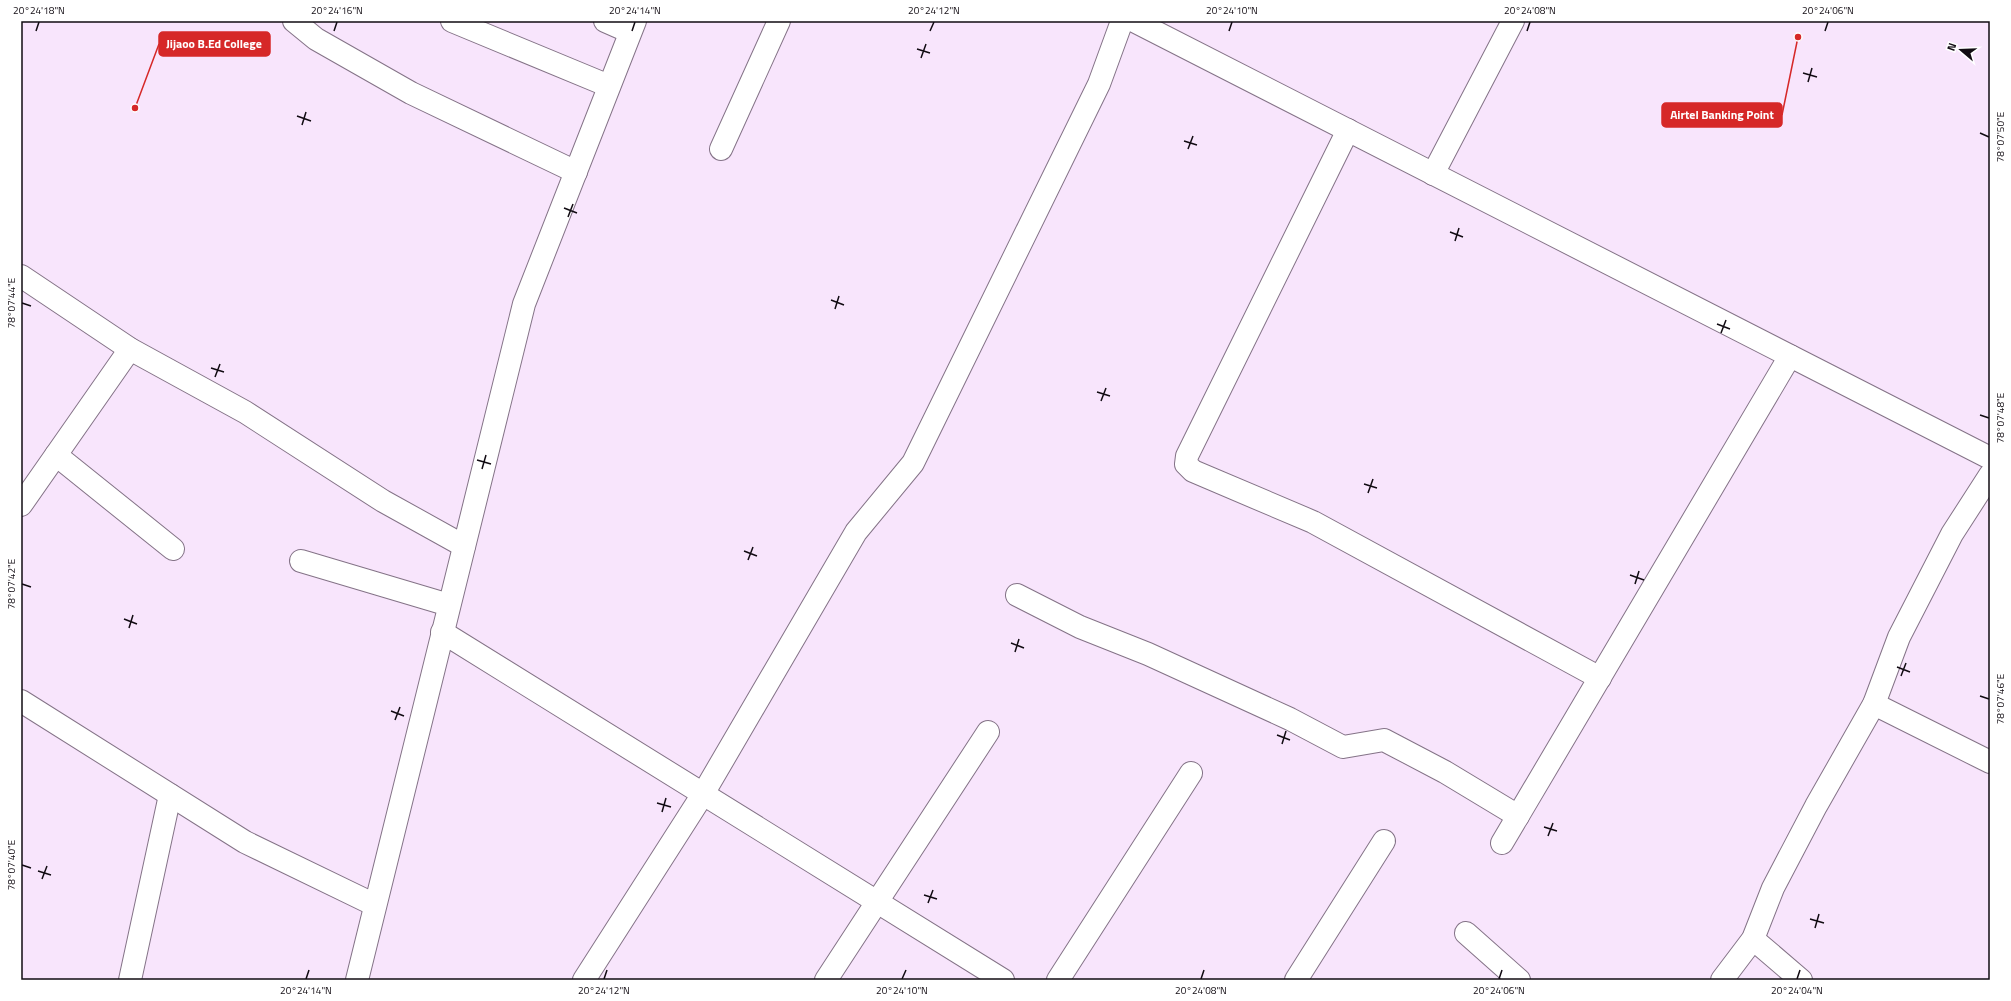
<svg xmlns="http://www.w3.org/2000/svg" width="2011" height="1001" font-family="'Titillium Web',sans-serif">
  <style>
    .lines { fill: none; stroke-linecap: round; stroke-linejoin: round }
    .minor-casing { stroke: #847387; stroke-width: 24 }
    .minor { stroke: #fff; stroke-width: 22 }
    .ticks { fill: none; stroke: #110b12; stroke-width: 1.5 }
    .leader { fill: none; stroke: #d62828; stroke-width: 1.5 }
    .callout-dot { fill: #d62828; stroke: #fff; stroke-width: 1.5 }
    .callout { fill: #d62828; stroke: #d62828; stroke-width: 1.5 }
    .callout-label { font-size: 12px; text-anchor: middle; font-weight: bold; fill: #fff }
    .neatline { fill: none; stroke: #110b12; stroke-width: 1.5 }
    .ticks-label { font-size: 10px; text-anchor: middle; fill: #110b12 }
  </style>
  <rect width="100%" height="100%" fill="#f8e5fc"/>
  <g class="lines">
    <defs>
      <g id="minor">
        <polyline points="294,21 316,39 411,93 576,172"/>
        <polyline points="452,21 609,86"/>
        <polyline points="605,21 630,32"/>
        <polyline points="1134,21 1990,458"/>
        <polyline points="1348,130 1187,456 1186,464 1193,471 1313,522 1600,678"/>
        <polyline points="721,149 779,21"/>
        <polyline points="1433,174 1513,21"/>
        <polyline points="21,276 130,349 245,412 383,501 464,546"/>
        <polyline points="56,455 173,549"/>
        <polyline points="21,505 130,349"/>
        <polyline points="301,561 449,605"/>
        <polyline points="1017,595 1080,627 1148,654 1290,719 1343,747 1384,740 1445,772 1518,816"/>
        <polyline points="442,632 1003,980"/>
        <polyline points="21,701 245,842 375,905"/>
        <polyline points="1874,704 1990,762"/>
        <polyline points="1502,843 1790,356"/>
        <polyline points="1466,933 1519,980"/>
        <polyline points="1753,939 1801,980"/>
        <polyline points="130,980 170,795"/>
        <polyline points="357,980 524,304 635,21"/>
        <polyline points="584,980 703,794 856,532 913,463 1099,84 1122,21"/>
        <polyline points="826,980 988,732"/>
        <polyline points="1058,980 1191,773"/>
        <polyline points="1296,980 1384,841"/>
        <polyline points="1722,980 1753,939 1773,888 1816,806 1874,704 1899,637 1952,534 1990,475"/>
      </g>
    </defs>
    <use href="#minor" class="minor-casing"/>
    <use href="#minor" class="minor"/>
  </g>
  <path class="ticks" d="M36 31 39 22M334 31 337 22M632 31 635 22M930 31 934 22M1229 31 1232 22M1527 31 1530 22M1825 31 1828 22M917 49 930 53M921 58 926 44M1803 73 1817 77M1808 82 1812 68M297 116 311 121M302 125 306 112M1980 133 1989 137M1184 141 1197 145M1188 149 1193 136M564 208 577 213M568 217 573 204M1450 232 1463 237M1455 241 1459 228M831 300 844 305M22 303 31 306M835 309 839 296M1717 324 1730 329M1721 333 1726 320M211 368 224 372M215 377 220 364M1097 392 1110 396M1101 401 1106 388M1980 415 1989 418M477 460 491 464M482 469 486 455M1364 484 1377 488M1368 493 1373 479M744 551 757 556M748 560 753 547M1630 575 1644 580M22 584 31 587M1635 584 1639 571M124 619 137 624M129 628 133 615M1011 643 1024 648M1015 652 1019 639M1897 667 1910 672M1901 676 1906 663M1980 696 1989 699M391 711 404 716M395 720 400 707M1277 735 1290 740M1282 744 1286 731M657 803 671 807M662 812 666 798M1544 827 1557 831M1548 836 1553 823M22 865 31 868M38 871 51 875M42 879 47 866M924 895 937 899M928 903 933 890M1810 919 1824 923M1815 928 1819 914M306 979 309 970M604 979 607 970M902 979 906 970M1201 979 1204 970M1499 979 1502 970M1797 979 1800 970"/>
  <path class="leader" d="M135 108L159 44M1798 37L1782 115"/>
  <g class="callout-dot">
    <circle cx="135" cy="108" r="4"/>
    <circle cx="1798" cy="37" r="4"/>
  </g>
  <g class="callout">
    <rect x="159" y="32" width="111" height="24" rx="4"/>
    <rect x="1662" y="103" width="120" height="24" rx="4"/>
  </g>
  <g class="callout-label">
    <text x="214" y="48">Jijaoo B.Ed College</text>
    <text x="1722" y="119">Airtel Banking Point</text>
  </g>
  <rect width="2011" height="1001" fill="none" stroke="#ffffff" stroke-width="44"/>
  <g transform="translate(1961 50) rotate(289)" stroke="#ffffff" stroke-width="3" paint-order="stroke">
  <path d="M0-3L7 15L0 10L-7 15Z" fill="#110b12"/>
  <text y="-6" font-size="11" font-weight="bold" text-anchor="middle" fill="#110b12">N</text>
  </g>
  <rect x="22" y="22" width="1967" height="957" class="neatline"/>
  <g class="ticks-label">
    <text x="39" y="14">20°24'18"N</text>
    <text x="337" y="14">20°24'16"N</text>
    <text x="635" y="14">20°24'14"N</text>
    <text x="934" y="14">20°24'12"N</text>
    <text x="1232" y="14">20°24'10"N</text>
    <text x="1530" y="14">20°24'08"N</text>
    <text x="1828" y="14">20°24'06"N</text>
    <text transform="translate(2000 137) rotate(-90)" y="4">78°07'50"E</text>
    <text transform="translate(11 303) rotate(-90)" y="4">78°07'44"E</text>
    <text transform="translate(2000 418) rotate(-90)" y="4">78°07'48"E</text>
    <text transform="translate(11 584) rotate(-90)" y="4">78°07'42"E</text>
    <text transform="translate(2000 699) rotate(-90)" y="4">78°07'46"E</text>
    <text transform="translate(11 865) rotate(-90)" y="4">78°07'40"E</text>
    <text x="306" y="994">20°24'14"N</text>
    <text x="604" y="994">20°24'12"N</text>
    <text x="902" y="994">20°24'10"N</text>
    <text x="1201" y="994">20°24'08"N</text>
    <text x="1499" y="994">20°24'06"N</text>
    <text x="1797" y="994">20°24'04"N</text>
  </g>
</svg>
